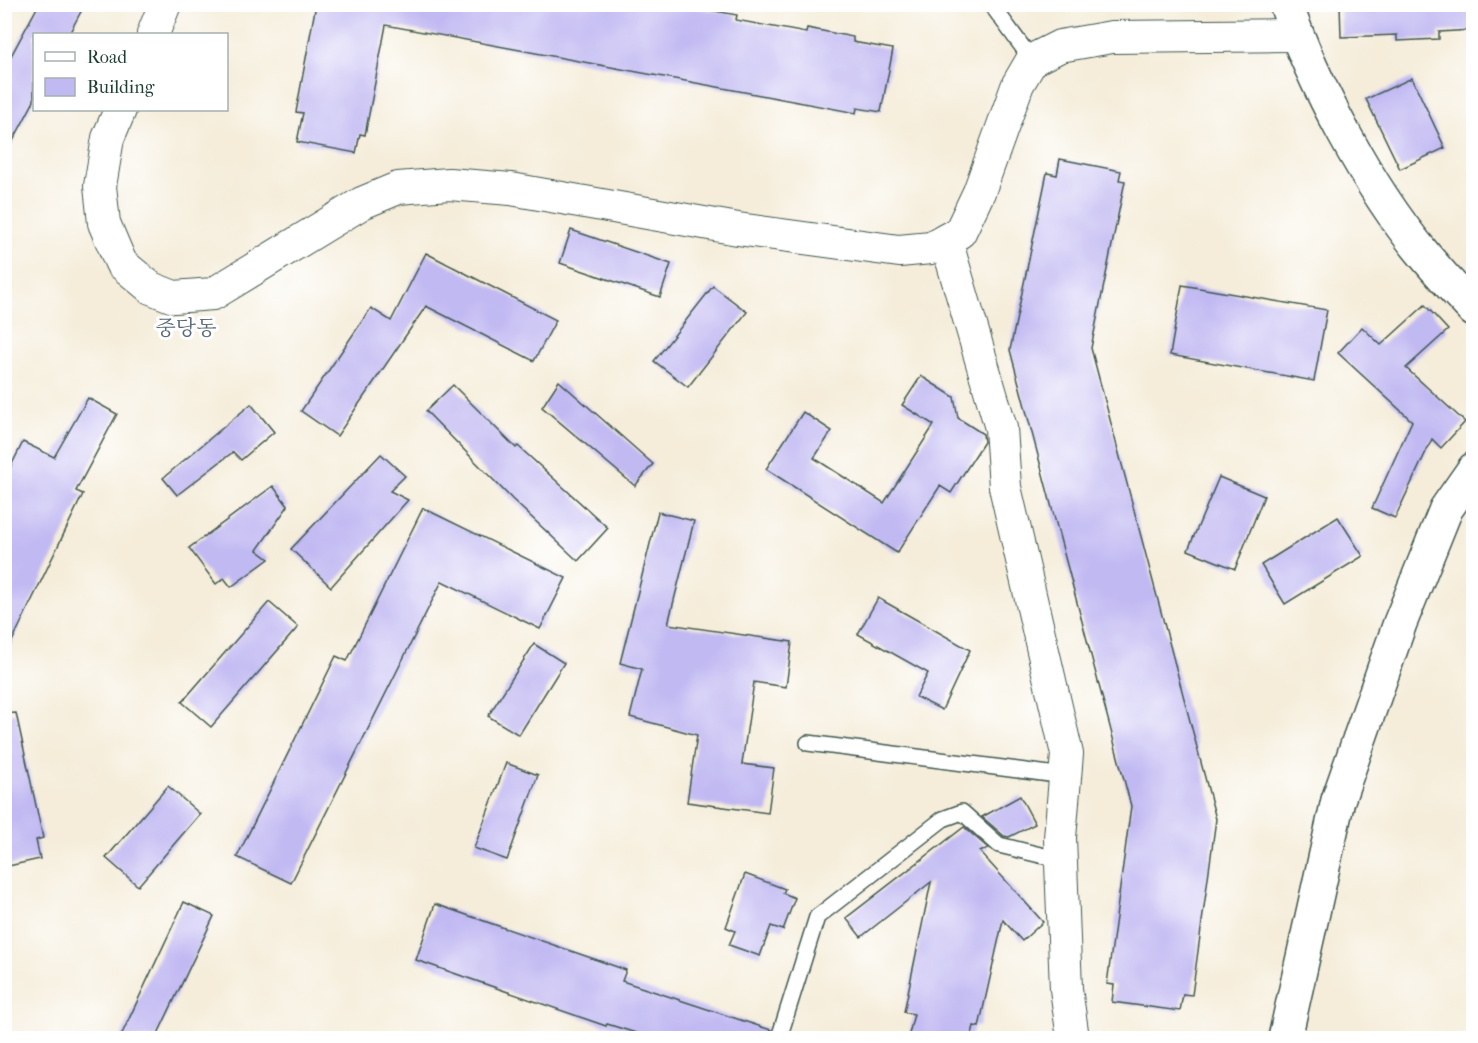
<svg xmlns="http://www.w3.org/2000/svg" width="1478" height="1043" font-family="'IM FELL French Canon','Noto Serif KR',serif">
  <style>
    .building { fill: #c1b9f2 }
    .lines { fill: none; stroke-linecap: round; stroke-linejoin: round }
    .service-casing { stroke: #3f574d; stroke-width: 18 }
    .minor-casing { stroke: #3f574d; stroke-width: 34 }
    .tertiary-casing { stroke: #3f574d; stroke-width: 36 }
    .service { stroke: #fff; stroke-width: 15 }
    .minor { stroke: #fff; stroke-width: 32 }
    .tertiary { stroke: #fff; stroke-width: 33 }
    .labels { text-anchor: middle; stroke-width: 6; stroke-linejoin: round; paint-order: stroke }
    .quarter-label { font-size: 21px; fill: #586876; stroke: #fff }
  </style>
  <rect width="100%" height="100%" fill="#fff"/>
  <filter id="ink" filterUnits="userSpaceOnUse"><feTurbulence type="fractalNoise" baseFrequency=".0167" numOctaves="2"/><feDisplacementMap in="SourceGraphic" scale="12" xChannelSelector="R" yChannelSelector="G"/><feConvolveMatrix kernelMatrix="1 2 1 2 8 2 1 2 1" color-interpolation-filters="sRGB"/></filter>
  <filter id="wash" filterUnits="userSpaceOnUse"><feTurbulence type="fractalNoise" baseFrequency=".008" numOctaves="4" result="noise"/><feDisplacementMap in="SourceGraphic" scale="24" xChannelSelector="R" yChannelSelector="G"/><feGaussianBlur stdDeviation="1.35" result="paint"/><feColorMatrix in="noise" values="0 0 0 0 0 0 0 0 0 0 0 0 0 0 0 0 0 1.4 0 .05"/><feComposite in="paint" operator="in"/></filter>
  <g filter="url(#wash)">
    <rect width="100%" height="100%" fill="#f5edda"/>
    <g id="blocks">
      <g class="building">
        <polygon points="39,4 85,4 69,34 34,34 34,101 4,158 4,69"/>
        <polygon points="316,4 653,4 682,10 683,5 737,15 736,20 806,33 807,28 853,37 853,42 893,49 881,112 857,108 856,113 386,25 365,135 360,134 356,153 297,142 303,113 296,112"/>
        <polygon points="1340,4 1473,4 1473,30 1439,32 1439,39 1397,41 1397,35 1341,37"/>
        <polygon points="1412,78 1445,148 1400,169 1366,99"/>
        <polygon points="1060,159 1121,171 1119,180 1125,181 1091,348 1216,819 1192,995 1183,994 1180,1011 1112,1002 1114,985 1107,984 1131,806 1010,350 1047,173 1057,175"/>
        <polygon points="571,230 671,264 660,297 560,263"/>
        <polygon points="426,253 556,320 534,361 426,306 337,436 301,411 371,308 391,321"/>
        <polygon points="1182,285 1327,310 1314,381 1170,355"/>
        <polygon points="713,286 747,312 688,387 654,361"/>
        <polygon points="1425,305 1448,330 1406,368 1465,422 1441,448 1432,439 1395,518 1372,508 1412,421 1338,353 1362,327 1381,345"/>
        <polygon points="921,376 954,397 958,418 983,434 984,442 951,493 940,486 897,553 766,469 803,412 832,431 814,458 884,503 934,425 902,405"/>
        <polygon points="559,381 653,464 635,486 542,407"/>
        <polygon points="453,385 516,448 518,446 608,528 578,561 512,499 426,411"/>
        <polygon points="88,398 117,414 76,491 83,494 4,658 4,480 23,442 54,457"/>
        <polygon points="251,404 274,432 241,460 233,452 177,495 163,478"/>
        <polygon points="381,454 405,476 390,491 408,500 331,587 291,549"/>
        <polygon points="1219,477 1264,496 1235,569 1188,550"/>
        <polygon points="273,486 288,506 257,550 269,559 231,587 224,578 216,584 189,548"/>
        <polygon points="423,508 566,578 540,629 442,581 291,883 237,857 336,656 347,661"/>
        <polygon points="658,512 694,521 668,624 792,642 786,687 754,682 742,764 774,768 768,813 687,802 697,735 630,717 642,669 620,663"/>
        <polygon points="1338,517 1363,556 1285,604 1261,565"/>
        <polygon points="878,598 970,650 942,710 916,697 928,673 858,634"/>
        <polygon points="269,602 298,627 211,727 182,702"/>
        <polygon points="534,644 564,663 519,735 488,716"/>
        <polygon points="16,713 43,838 36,840 40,859 4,867 4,714"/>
        <polygon points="506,763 538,775 507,860 474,848"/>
        <polygon points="168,786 200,814 138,886 106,858"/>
        <polygon points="1020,796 1035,824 1009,837 1004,836 982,817"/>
        <polygon points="964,827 988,848 980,852 1043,922 1022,941 1003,920 979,1027 974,1026 971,1038 908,1038 914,1014 904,1012 931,882 861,937 846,918"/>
        <polygon points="745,874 785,889 783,893 795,898 783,930 771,926 760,956 729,945 735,931 726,927"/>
        <polygon points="184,902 214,916 156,1038 120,1038"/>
        <polygon points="435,904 626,970 622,981 771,1030 769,1038 652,1038 607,1024 606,1026 416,960"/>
      </g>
    </g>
  </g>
  <g filter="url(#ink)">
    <use href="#blocks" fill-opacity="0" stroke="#3f574d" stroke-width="1.5"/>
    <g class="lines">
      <defs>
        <g id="service">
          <polyline points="991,4 1032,60"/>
          <polyline points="808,743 1065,776"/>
          <polyline points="779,1038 817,917 943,819 962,812 999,845 1061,860"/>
        </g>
        <g id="minor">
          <polyline points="153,34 165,4"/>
          <polyline points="120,110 108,138 100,186 104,223 121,263 151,288 174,297 213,294 362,203 398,188 449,184 511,189 738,229 899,251 931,248 960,232 979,192 1018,84 1032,60 1060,46 1112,37 1296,35"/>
          <polyline points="946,240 1001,428 1005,487 1067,754 1060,838 1066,989 1073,1038"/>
        </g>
        <g id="tertiary">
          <path d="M1286 4C1313 84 1369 188 1422 252 1438 272 1456 291 1474 310"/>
          <polyline points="1285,1038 1338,800 1400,623 1446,509 1474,469"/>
        </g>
      </defs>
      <use href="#service" class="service-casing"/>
      <use href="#minor" class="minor-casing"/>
      <use href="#tertiary" class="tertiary-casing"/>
      <use href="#service" class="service"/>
      <use href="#minor" class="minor"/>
      <use href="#tertiary" class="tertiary"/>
    </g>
  </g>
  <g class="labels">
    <g class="quarter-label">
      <text x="186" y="335">중당동</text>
    </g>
  </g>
  <rect width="1478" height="1043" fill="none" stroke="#fff" stroke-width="24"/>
  <rect x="33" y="33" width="195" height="78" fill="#ffffff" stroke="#a5b1ae" stroke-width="1.5"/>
  <rect x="45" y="52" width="30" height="9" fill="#ffffff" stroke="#a5b1ae" stroke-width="1.5"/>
  <text x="87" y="63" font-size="18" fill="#1f3d34">Road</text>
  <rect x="45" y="78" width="30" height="18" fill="#c1b9f2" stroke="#a5b1ae" stroke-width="1.5"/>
  <text x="87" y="93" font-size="18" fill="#1f3d34">Building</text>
</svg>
